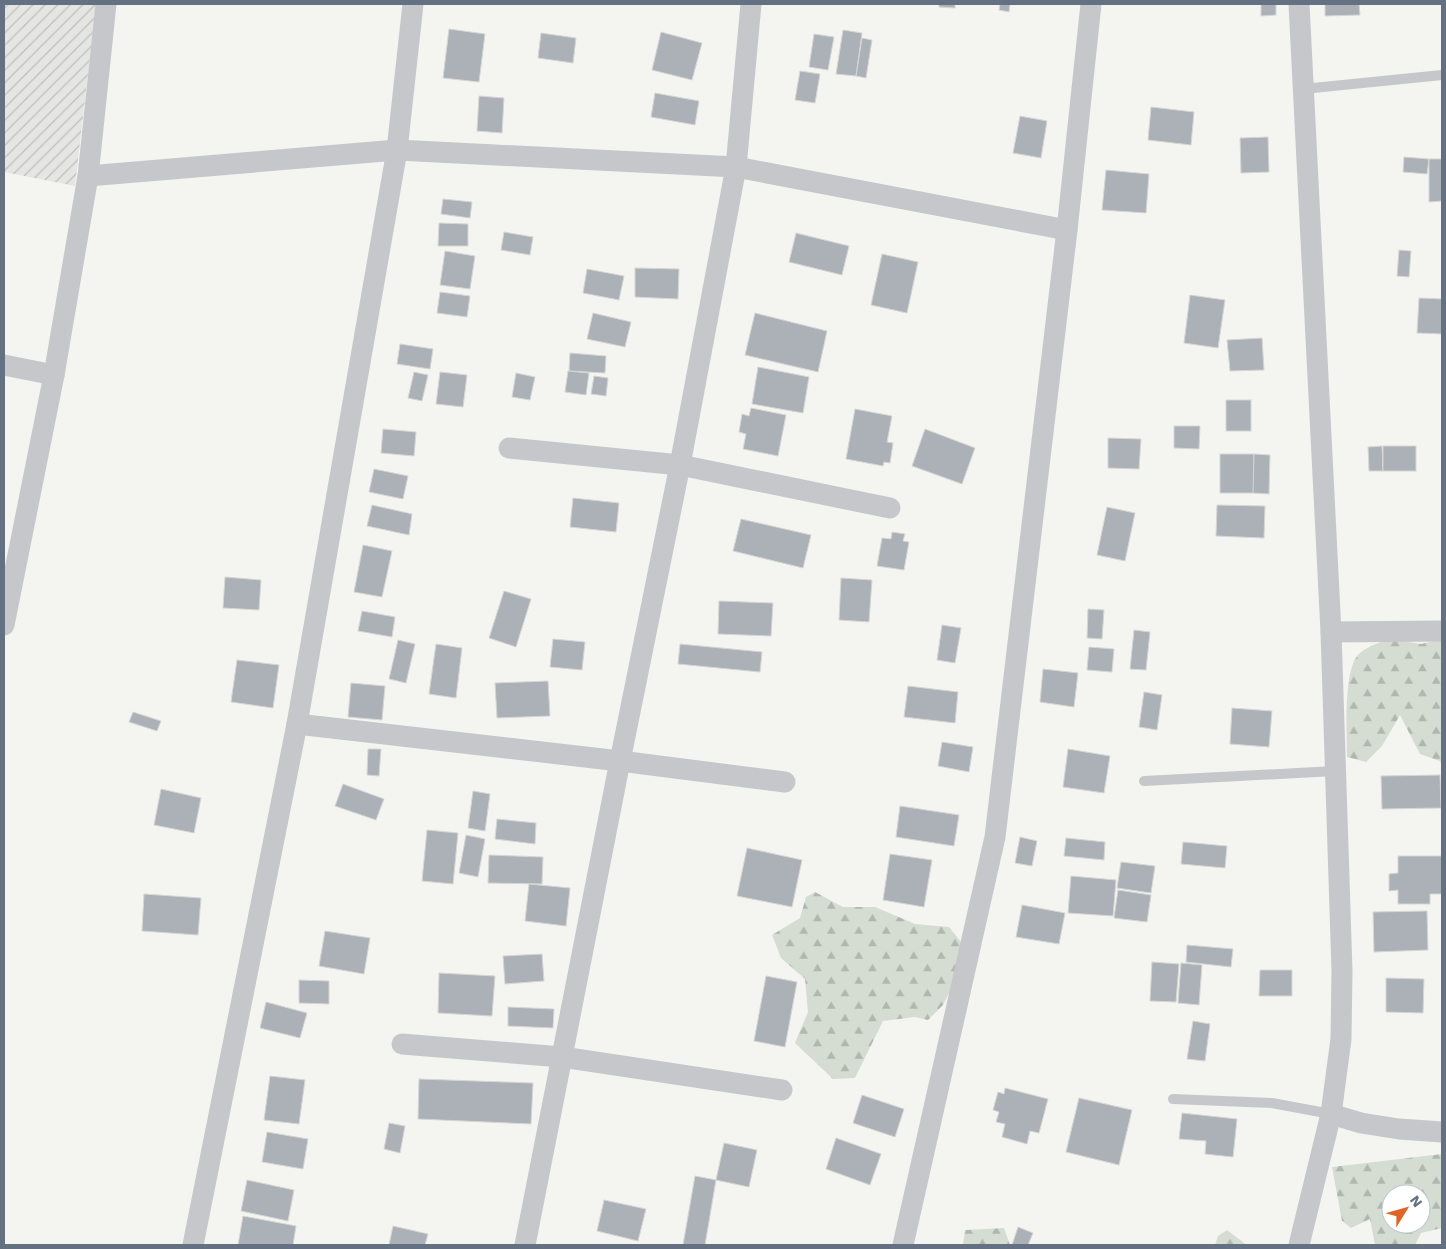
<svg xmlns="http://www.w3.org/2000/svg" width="1446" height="1249" font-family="'Work Sans',sans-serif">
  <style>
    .industrial { fill: url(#industrial-furrows) }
    .forest { fill: url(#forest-firs); fill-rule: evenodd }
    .building { fill: #abb1b7; stroke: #d6d6d4 }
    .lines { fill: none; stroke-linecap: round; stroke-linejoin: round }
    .lane { stroke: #c5c7cb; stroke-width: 10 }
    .street { stroke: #c5c7cb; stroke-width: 21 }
  </style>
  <defs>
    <pattern id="industrial-furrows" width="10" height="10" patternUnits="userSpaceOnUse" patternTransform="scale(1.25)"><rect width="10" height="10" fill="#e5e6e4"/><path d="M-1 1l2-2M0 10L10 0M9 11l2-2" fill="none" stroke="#bdbfbe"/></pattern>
    <pattern id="forest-firs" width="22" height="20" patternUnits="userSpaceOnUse" patternTransform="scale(1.25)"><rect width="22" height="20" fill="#d5dcd2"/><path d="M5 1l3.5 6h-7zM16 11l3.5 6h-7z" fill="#b0b7b0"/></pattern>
  </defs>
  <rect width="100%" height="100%" fill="#f4f5f1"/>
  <polygon class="industrial" points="4,4 96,4 75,186 4,172"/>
  <g class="forest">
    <path d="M1389 639 1421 644 1442 639V765L1440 761 1420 754 1400 715 1382 746 1366 762 1347 757C1347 735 1343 671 1358 655 1365 647 1379 643 1389 639Z"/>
    <polygon points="815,892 843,907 875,907 915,924 949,927 962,943 962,968 943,1005 928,1020 915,1017 883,1021 855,1078 833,1079 795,1043 808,1012 805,979 781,958 772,935 800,918 806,897"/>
    <path d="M1442 1154V1228L1421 1233 1415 1245H1375L1370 1219 1351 1228 1342 1221 1332 1167ZM1391 1194H1421V1224H1391Z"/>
    <polygon points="1004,1228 1010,1245 963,1245 965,1230"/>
    <polygon points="1227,1230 1244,1243 1246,1245 1215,1245 1218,1236"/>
  </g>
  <g class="building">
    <polygon points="939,4 955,4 955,8 939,7"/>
    <polygon points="1000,4 1010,4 1009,12 999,10"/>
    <polygon points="1261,4 1276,4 1276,15 1261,16"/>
    <polygon points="1325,4 1359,4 1360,15 1325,16"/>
    <polygon points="449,29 485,34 479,82 443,78"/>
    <polygon points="843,30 862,33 856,76 836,74"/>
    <polygon points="661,32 702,43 692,80 652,70"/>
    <polygon points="541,33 576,38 573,63 538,58"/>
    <polygon points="814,34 834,37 828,70 809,67"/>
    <polygon points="862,38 872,40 866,78 856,76"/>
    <polygon points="800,71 820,74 815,103 795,100"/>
    <polygon points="655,93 699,101 695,125 651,117"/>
    <polygon points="479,96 504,98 502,133 477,131"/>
    <polygon points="1151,107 1194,112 1191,145 1148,140"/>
    <polygon points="1020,116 1047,121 1041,158 1013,153"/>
    <polygon points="1268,137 1269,172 1241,173 1240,138"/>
    <polygon points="1404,157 1429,159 1427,174 1403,172"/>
    <polygon points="1429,159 1442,159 1442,201 1429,202"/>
    <polygon points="1106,170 1149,174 1146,213 1102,210"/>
    <polygon points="443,199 472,202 470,218 441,214"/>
    <polygon points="439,223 468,224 468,246 438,246"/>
    <polygon points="504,232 533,237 530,255 501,250"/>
    <polygon points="796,233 849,246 842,275 789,262"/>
    <polygon points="1399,250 1411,251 1409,277 1397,276"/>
    <polygon points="445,251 475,256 470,289 440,285"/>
    <polygon points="882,254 918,262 907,313 871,305"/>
    <polygon points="635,268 679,269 678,299 635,297"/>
    <polygon points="587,269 624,276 619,300 583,293"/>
    <polygon points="440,292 470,296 467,317 437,313"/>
    <polygon points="1190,295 1225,300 1218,348 1184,343"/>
    <polygon points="1419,298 1442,299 1442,334 1417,333"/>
    <polygon points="593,313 631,322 625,347 587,339"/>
    <polygon points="755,313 827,331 818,372 745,355"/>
    <polygon points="1262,338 1264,370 1230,371 1227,340"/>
    <polygon points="400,344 433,349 430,369 397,364"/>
    <polygon points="570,353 606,356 605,373 569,371"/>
    <polygon points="758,367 809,377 803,413 752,404"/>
    <polygon points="568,371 589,373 586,395 565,392"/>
    <polygon points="414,372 428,375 422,401 408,398"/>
    <polygon points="440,372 467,375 463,407 436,404"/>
    <polygon points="516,373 535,377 530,400 512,397"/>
    <polygon points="594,376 608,378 606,396 591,394"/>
    <rect x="1226" y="400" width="25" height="31"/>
    <polygon points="751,408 786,415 778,456 743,449 746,434 739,432 742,414 749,416"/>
    <polygon points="855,409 892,416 887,442 893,443 890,463 884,462 883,466 846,459"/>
    <polygon points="1174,426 1200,426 1199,449 1174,448"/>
    <polygon points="383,429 416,432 414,456 381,453"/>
    <polygon points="925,429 975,448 962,484 912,466"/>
    <polygon points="1108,438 1141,439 1139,469 1108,468"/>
    <polygon points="1382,446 1383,471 1369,471 1368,447"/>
    <rect x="1383" y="446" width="33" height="25"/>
    <rect x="1220" y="454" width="34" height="39"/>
    <polygon points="1254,454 1270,455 1269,494 1253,493"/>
    <polygon points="374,469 408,476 403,499 369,492"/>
    <polygon points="573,498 619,503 616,532 570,527"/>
    <polygon points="372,505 412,514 409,535 367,526"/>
    <polygon points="1217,505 1265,506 1264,538 1216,536"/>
    <polygon points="1107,507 1135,513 1125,561 1097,555"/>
    <polygon points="741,519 811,535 803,568 733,551"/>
    <polygon points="892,532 905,534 903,541 909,542 904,570 877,566 882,538 891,539"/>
    <polygon points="363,545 392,551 382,597 354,592"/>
    <polygon points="225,577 261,580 259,610 223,608"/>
    <polygon points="841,578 872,580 869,622 839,620"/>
    <polygon points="504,591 531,599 516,647 489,638"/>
    <polygon points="719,601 773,603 771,636 718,634"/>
    <polygon points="1088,609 1104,610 1102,639 1087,638"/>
    <polygon points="362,611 395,617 392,637 358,631"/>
    <polygon points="942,625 961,628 955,663 937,660"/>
    <polygon points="1134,630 1150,632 1146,670 1130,669"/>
    <polygon points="553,639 585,642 582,670 550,667"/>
    <polygon points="398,640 415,644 406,683 389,679"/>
    <polygon points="436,644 462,648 456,698 429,694"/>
    <polygon points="680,644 762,652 760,672 678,664"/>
    <polygon points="1089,647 1114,649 1112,672 1087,670"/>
    <polygon points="237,660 279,665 273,708 231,702"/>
    <polygon points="1043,669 1078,673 1074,707 1040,702"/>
    <polygon points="548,681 550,716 497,718 495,683"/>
    <polygon points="351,683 385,686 382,720 348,717"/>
    <polygon points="908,686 958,692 955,723 904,717"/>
    <polygon points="1144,692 1162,695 1157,730 1139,727"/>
    <polygon points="1232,708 1272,711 1269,747 1230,744"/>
    <polygon points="133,712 161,721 157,731 129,722"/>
    <polygon points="942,742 973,747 969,772 938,766"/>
    <polygon points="368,749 381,749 379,776 367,775"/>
    <polygon points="1068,749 1110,756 1104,793 1063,787"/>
    <polygon points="1440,775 1441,808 1382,809 1381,776"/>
    <polygon points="343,784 384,799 376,820 335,806"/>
    <polygon points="161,789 201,798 194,833 154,825"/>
    <polygon points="473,791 490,794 485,831 468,828"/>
    <polygon points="900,806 959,815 954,846 896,837"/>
    <polygon points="497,819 536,823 535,844 495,839"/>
    <polygon points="427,830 458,833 453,884 422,881"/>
    <polygon points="466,835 485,839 478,877 459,873"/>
    <polygon points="1020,837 1037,841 1032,866 1015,863"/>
    <polygon points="1066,838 1105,842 1104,860 1064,856"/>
    <polygon points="1183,842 1227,846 1225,868 1181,864"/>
    <polygon points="747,848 802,860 792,907 737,896"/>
    <polygon points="890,854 932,860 924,907 883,900"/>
    <polygon points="489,855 543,857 542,884 488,883"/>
    <polygon points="1398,856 1442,856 1442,894 1430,894 1430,904 1398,904 1398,890 1389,891 1389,874 1398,873"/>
    <polygon points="1121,862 1155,866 1151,893 1117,888"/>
    <polygon points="1071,876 1116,880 1113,916 1068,913"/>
    <polygon points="529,884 570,888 566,926 525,921"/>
    <polygon points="1118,890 1151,895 1147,922 1114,918"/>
    <polygon points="144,894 201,898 198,935 142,931"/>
    <polygon points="1022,905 1065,913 1059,944 1016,937"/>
    <polygon points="1427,911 1428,950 1374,952 1373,912"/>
    <polygon points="325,931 370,938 364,974 319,966"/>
    <polygon points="1187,945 1233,949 1231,967 1186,962"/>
    <polygon points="542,954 544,981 505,984 503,956"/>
    <polygon points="1152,962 1179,964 1176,1002 1150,1001"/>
    <polygon points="1181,963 1202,965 1199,1005 1178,1003"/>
    <polygon points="1260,970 1292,970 1292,996 1259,996"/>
    <polygon points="439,973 495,976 492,1016 438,1013"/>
    <polygon points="766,976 797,982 785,1047 754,1041"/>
    <polygon points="1386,978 1424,979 1423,1013 1386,1012"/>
    <polygon points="299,980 329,981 329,1004 299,1003"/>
    <polygon points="266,1002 307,1013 300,1038 260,1028"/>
    <polygon points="508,1007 554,1009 553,1028 508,1026"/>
    <polygon points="1193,1021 1210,1024 1205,1061 1187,1059"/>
    <polygon points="270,1076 305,1080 299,1124 264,1120"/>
    <polygon points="419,1079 533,1083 531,1124 418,1119"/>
    <polygon points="1005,1088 1048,1099 1039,1133 1030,1131 1027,1144 1002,1137 1005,1124 996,1122 999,1112 993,1110 998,1092 1004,1094"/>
    <polygon points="862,1095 904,1109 895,1137 853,1123"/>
    <polygon points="1079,1098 1132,1110 1119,1165 1066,1152"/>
    <polygon points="1182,1113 1237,1119 1233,1157 1205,1154 1206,1141 1179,1139"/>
    <polygon points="389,1123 405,1126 400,1153 384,1149"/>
    <polygon points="267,1132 308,1139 303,1169 262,1162"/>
    <polygon points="836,1138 881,1154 870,1185 826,1169"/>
    <polygon points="724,1143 757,1150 749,1187 716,1180"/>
    <polygon points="695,1176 716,1180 705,1245 683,1245"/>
    <polygon points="247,1180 294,1190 288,1221 241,1211"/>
    <polygon points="604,1200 646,1209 638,1241 597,1231"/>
    <polygon points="243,1216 296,1226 293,1245 238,1245"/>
    <polygon points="393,1226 428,1234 425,1245 389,1245"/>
    <polygon points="1018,1227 1033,1233 1028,1245 1012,1245"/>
  </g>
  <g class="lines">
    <g class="lane">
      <polyline points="1303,89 1442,75"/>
      <polyline points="1144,781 1335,771"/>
      <polyline points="1173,1099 1272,1103 1331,1114"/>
    </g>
    <g class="street">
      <polyline points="88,176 397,150 736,167 1067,230"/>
      <polyline points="4,365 54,375"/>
      <polyline points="509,448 680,465 890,508"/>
      <polyline points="4,625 54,375 88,176 106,4"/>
      <polyline points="1331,632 1442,631"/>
      <polyline points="297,724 620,761 785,782"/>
      <polyline points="402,1044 562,1057 782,1090"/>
      <polyline points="1331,1114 1361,1123 1399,1129 1442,1132"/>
      <polyline points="193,1245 297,724 397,150 413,4"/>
      <polyline points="525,1245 620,761 680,465 736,167 751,4"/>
      <polyline points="903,1245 995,837 1067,230 1091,4"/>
      <polyline points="1299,1245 1331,1114 1341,1039 1342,971 1331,632 1299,4"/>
    </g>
  </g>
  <rect width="1446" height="1249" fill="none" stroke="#647182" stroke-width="10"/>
  <g transform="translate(1406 1209) rotate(53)"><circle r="24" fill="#ffffff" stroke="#c1c6cd"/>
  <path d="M0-4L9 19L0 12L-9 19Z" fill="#e06526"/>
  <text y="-8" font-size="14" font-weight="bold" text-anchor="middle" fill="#647182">N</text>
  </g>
</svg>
